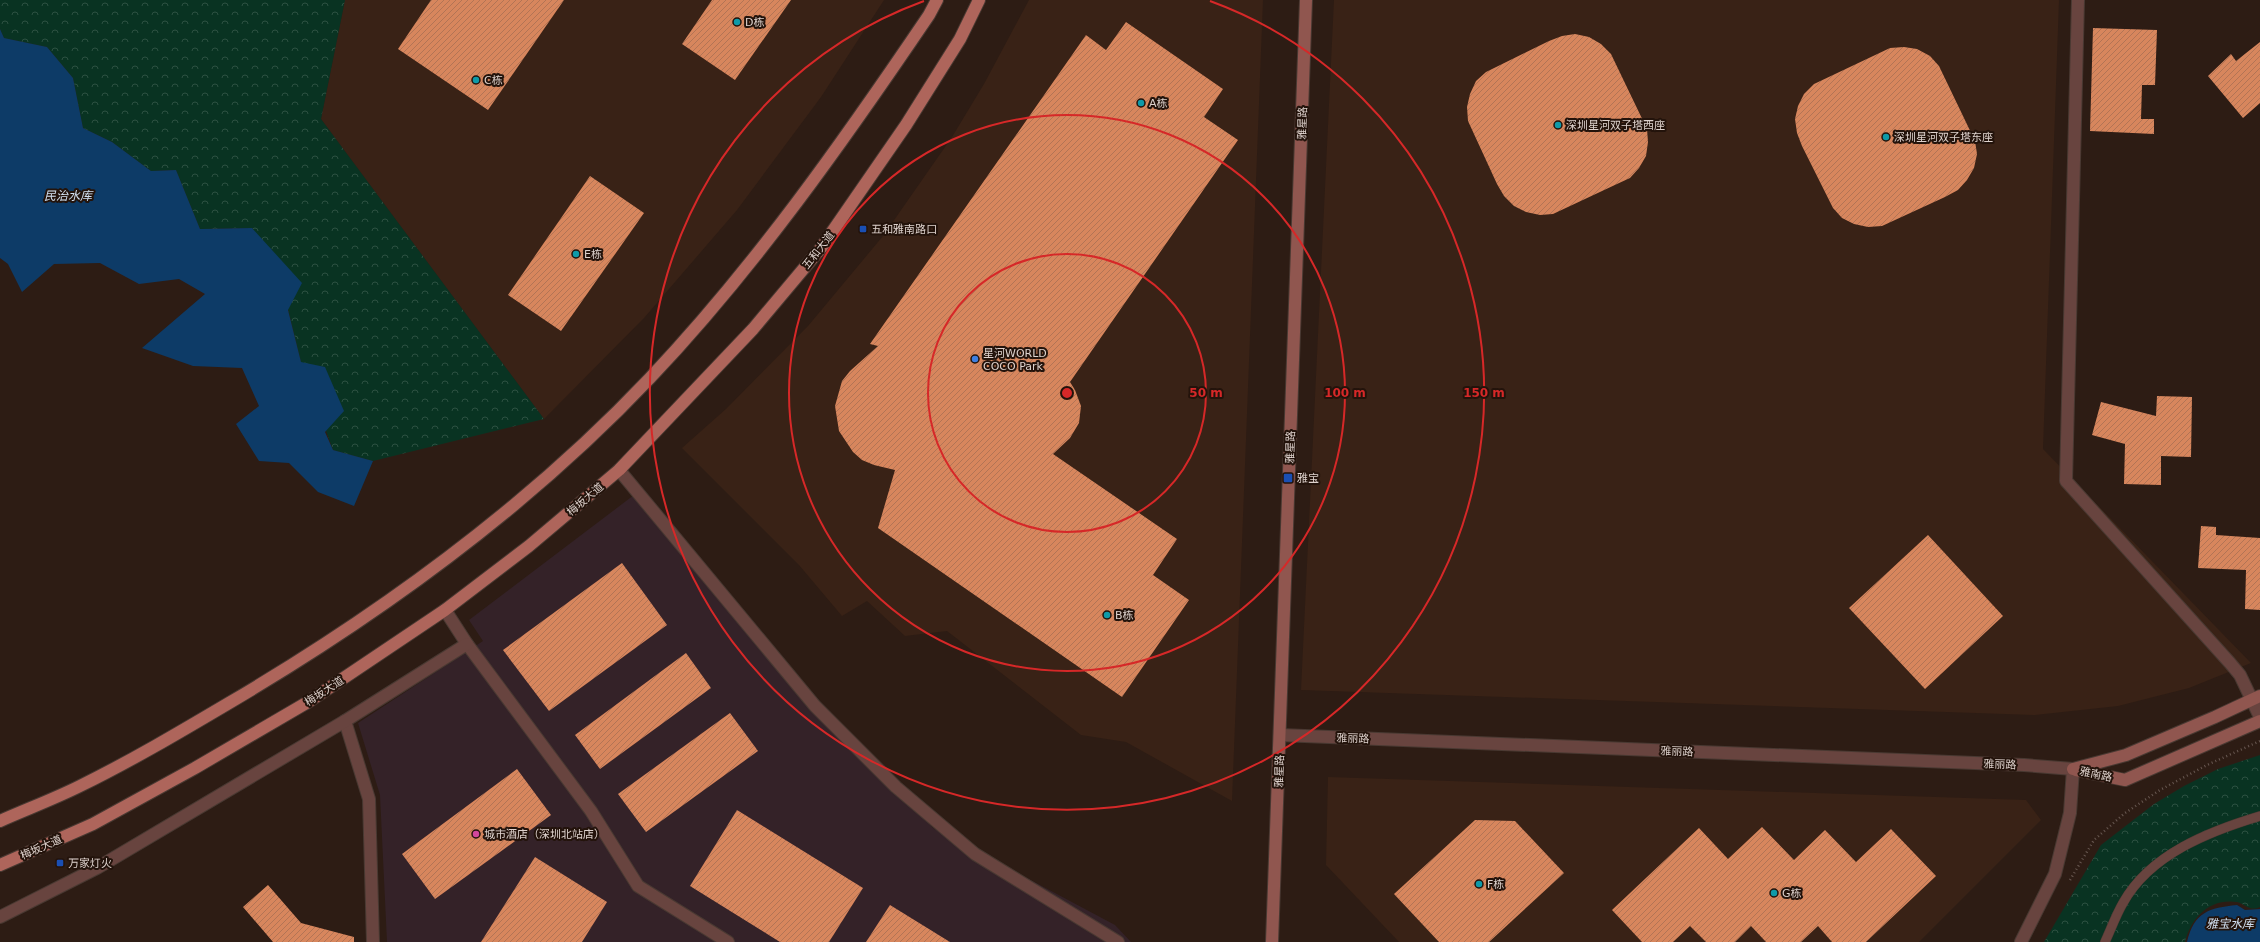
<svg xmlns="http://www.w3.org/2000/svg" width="2260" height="942" font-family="'DejaVu Sans','Noto Sans SC',sans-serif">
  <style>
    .built { fill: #392216 }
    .industrial { fill: #342228 }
    .forest { fill: url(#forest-crowns) }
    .water { fill: #0d3b67 }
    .building { fill: url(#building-hatch) }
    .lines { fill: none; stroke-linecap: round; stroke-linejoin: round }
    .lane-casing { stroke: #493932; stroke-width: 10 }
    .street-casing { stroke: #493932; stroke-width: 14 }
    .secondary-casing { stroke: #493932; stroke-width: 14 }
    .primary-casing { stroke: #493932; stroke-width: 14 }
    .path { stroke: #685851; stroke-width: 2.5; stroke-dasharray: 1 3; stroke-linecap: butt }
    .lane { stroke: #68443f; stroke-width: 9 }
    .street { stroke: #68443f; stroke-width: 12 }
    .secondary { stroke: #90564f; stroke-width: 12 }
    .primary { stroke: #ae655b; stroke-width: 12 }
    .ring { fill: none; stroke: #d62828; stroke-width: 2 }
    .culture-dot { fill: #0f9aa8; stroke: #23130b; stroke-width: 1.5 }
    .transit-dot { fill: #1a4fb4; stroke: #23130b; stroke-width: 1.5 }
    .shop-dot { fill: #3f7fe0; stroke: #23130b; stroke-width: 1.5 }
    .hotel-dot { fill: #d1479c; stroke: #23130b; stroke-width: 1.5 }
    .labels { text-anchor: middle; stroke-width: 4; stroke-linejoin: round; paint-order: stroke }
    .poi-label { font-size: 11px; fill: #ded2cd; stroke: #23130b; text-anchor: start }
    .street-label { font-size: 11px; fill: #ded2cd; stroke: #23130b }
    .water-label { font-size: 12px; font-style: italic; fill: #d1e0f1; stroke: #23130b }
    .centre { fill: #d62828; stroke: #23130b; stroke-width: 2 }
    .ring-label { font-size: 12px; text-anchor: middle; font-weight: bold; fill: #d62828; stroke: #23130b; stroke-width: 4; stroke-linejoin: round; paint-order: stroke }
  </style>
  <defs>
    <pattern id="forest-crowns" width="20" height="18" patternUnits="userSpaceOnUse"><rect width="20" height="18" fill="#093322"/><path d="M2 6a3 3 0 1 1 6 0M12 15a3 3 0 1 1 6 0" fill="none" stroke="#2c5041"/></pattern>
    <pattern id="building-hatch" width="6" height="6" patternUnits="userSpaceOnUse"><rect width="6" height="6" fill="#d7865d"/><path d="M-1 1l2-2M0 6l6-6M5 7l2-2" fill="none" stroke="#b27455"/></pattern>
  </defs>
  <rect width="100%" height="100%" fill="#2d1c14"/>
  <g class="built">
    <polygon points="345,0 884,0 821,97 737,210 644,318 544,419 321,119"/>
    <polygon points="1029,0 1263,0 1232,801 1126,742 1081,735 947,631 905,636 867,601 842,616 799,565 682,448 726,409 808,326 883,236 952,137 984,84"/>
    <polygon points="1334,0 2059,0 2043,449 2251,663 2189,688 2118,706 2035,715 1301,690"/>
    <polygon points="1328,777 2026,800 2041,820 1919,942 1399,942 1326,865"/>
  </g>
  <polygon class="industrial" points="634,495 933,828 1115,925 1131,942 387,942 380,795 358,723 483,641 469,620"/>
  <g class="forest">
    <polygon points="0,0 345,0 321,119 544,419 373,461 333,450 301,362 288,309 252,228 200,229 176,170 151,171 112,142 83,128 73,78 47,47 4,38 0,29"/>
    <path d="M2260 755V907C2250 912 2245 904 2237 902 2209 898 2191 918 2185 942H2044L2101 845 2154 804 2184 786 2218 769Z"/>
  </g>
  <g class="water">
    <polygon points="0,29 4,38 47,47 73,78 83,128 112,142 151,171 176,170 200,229 252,228 302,283 288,310 301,362 325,367 344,411 325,432 333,450 373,461 354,506 318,492 289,463 259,461 236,424 259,406 242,368 193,366 142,348 205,294 179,279 139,284 100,263 54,264 22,292 8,264 0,258"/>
    <path d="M2237 905 2245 910 2260 909V942H2187C2194 912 2209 908 2237 905Z"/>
  </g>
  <g class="building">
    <polygon points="431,0 564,0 488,110 398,49"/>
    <polygon points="712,0 791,0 735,80 682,44"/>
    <polygon points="1126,22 1223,89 1204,117 1238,140 1070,382 1075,390 1081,406 1079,423 1070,438 1053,454 1177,539 1153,575 1189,600 1122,697 878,528 895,470 874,465 862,460 853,452 839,431 835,406 842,381 850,371 878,346 870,344 1086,35 1106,50"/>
    <polygon points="2093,28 2157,30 2155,85 2142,85 2141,119 2154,119 2154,134 2090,131"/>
    <polygon points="1575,34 1589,37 1601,44 1611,54 1647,129 1648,142 1646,156 1639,168 1630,178 1617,184 1553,214 1540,215 1526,212 1514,206 1504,196 1497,184 1468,121 1467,107 1470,94 1476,81 1486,72 1549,41 1562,36"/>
    <polygon points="2260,42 2260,103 2243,118 2208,76 2231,54 2236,61"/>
    <polygon points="1904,47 1917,49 1930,56 1939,66 1975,141 1977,154 1974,168 1967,180 1958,190 1945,197 1882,226 1868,227 1854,224 1842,218 1833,208 1802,146 1797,133 1795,119 1798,106 1804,94 1814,84 1890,48"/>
    <polygon points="590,176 644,213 561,331 508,295"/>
    <polygon points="2157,396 2192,397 2191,457 2161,456 2161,485 2124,484 2125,444 2092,435 2101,402 2156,416"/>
    <polygon points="2201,526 2216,527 2216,535 2260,538 2260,610 2245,609 2246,570 2198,568"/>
    <polygon points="1928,535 2003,616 1925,689 1849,608"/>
    <polygon points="622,563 667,625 549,711 503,650"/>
    <polygon points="686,653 711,688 600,769 575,735"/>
    <polygon points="730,713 758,751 646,832 618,794"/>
    <polygon points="517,769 551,815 435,899 402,854"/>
    <polygon points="737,810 863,888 829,942 780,942 690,886"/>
    <polygon points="1475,820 1515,821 1564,873 1489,942 1439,942 1394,894"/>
    <polygon points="1762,827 1794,860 1825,830 1856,862 1891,829 1936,876 1866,942 1832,942 1818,926 1801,942 1766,942 1751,926 1735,942 1706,942 1690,926 1673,942 1642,942 1612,910 1699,828 1728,859"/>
    <polygon points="535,857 607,902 582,942 481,942"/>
    <polygon points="268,885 301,923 354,937 354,942 273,942 243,907"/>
    <polygon points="890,905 950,942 866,942"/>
  </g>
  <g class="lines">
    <defs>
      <path id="lane" d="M2105 942C2111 929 2116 915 2123 903 2150 854 2210 831 2260 816"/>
      <g id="street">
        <polyline points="2078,0 2066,481 2230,663 2240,675 2260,717"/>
        <polyline points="619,470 815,706 896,787 975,854 1118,942"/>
        <polyline points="445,610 467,644 591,811 638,886 728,942"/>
        <polyline points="345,721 369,799 373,942"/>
        <polyline points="1280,735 2024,765 2073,769 2070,813 2055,874 2021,942"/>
        <polyline points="0,917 97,868 345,721 467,644"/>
      </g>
      <g id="secondary">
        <polyline points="2073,769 2126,755 2215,717 2260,696"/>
        <polyline points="2076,770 2125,780 2260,721"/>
        <polyline points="1272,942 1306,0"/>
      </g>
      <g id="primary">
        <path d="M0 821C27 809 54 799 80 786 131 761 180 732 229 703 382 613 527 508 650 378 755 267 843 142 929 15L937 0"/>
        <polyline points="0,865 93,824 195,768 308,702 445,610 529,546 619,470 753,329 821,248 906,125 960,39 979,0"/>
      </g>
    </defs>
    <use href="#lane" class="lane-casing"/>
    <use href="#street" class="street-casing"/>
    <use href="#secondary" class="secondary-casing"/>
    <use href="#primary" class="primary-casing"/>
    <polyline class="path" points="2070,880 2094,840 2125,813 2160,790 2207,765 2260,741"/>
    <use href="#lane" class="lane"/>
    <use href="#street" class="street"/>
    <use href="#secondary" class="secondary"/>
    <use href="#primary" class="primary"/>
  </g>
  <g class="ring">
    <circle cx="1067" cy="393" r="139"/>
    <circle cx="1067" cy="393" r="278"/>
    <path d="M1210 1A417 417 0 1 1 924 1"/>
  </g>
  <g class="culture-dot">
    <circle cx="737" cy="22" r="4"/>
    <circle cx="476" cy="80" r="4"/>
    <circle cx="1141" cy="103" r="4"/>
    <circle cx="1558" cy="125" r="4"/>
    <circle cx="1886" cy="137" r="4"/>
    <circle cx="576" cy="254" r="4"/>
    <circle cx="1107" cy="615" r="4"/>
    <circle cx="1479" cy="884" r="4"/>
    <circle cx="1774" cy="893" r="4"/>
  </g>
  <g class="transit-dot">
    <rect x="859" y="225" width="8" height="8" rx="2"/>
    <rect x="1283" y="473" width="10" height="10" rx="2"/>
    <rect x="56" y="859" width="8" height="8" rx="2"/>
  </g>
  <circle class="shop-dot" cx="975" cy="359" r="4"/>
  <circle class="hotel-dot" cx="476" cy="834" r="4"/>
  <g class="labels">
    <g class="poi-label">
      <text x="745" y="26">D栋</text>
      <text x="484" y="84">C栋</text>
      <text x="1149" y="107">A栋</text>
      <text x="1566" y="129">深圳星河双子塔西座</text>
      <text x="1894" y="141">深圳星河双子塔东座</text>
      <text x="871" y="233">五和雅南路口</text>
      <text x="584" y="258">E栋</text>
      <text x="983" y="357">星河WORLD<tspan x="983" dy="13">COCO Park</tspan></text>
      <text x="1297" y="482">雅宝</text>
      <text x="1115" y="619">B栋</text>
      <text x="484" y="838">城市酒店（深圳北站店）</text>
      <text x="68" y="867">万家灯火</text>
      <text x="1487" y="888">F栋</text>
      <text x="1782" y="897">G栋</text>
    </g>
    <g class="street-label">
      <text transform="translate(1302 123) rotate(-88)" y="4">雅星路</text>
      <text transform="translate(818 250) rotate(-52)" y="4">五和大道</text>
      <text transform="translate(1290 447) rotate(-88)" y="4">雅星路</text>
      <text transform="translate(585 499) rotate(-40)" y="4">梅坂大道</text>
      <text transform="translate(324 691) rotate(-33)" y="4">梅坂大道</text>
      <text transform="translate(1353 738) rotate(2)" y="4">雅丽路</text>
      <text transform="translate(1677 751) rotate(2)" y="4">雅丽路</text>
      <text transform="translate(2000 764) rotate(2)" y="4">雅丽路</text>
      <text transform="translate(1279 771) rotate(-88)" y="4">雅星路</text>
      <text transform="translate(2096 774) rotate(12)" y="4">雅南路</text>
      <text transform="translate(41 847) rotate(-24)" y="4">梅坂大道</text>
    </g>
    <g class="water-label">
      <text x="68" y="200">民治水库</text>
      <text x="2230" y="928">雅宝水库</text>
    </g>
  </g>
  <circle cx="1067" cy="393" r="6" class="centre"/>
  <g class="ring-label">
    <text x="1206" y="397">50 m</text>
    <text x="1345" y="397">100 m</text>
    <text x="1484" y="397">150 m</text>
  </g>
</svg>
